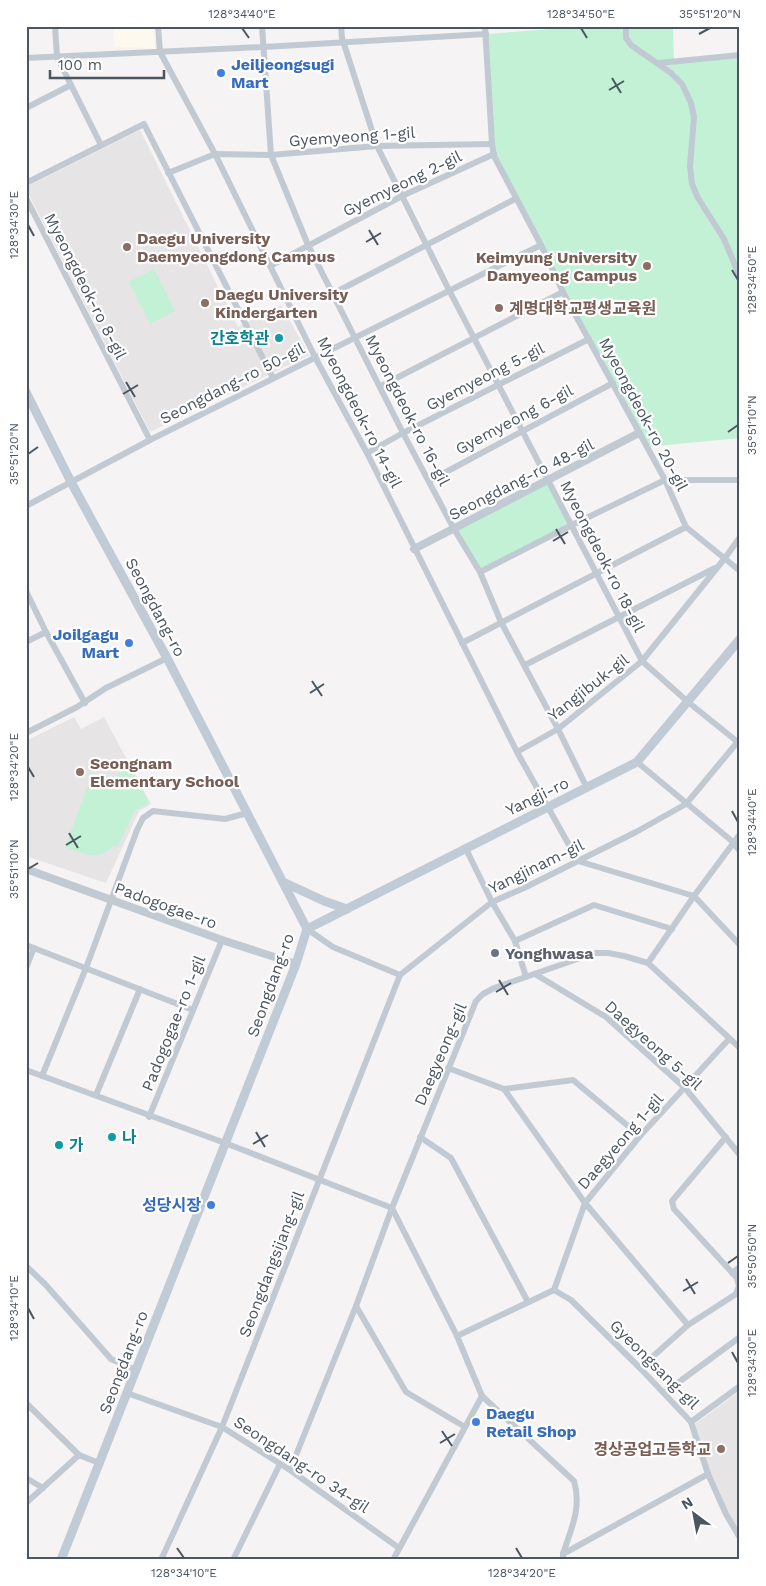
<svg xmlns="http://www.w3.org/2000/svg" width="766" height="1586" font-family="'Work Sans','Noto Sans KR',sans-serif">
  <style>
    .commercial { fill: #fdf9ef }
    .education { fill: #e6e4e5 }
    .green { fill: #c3f1d5 }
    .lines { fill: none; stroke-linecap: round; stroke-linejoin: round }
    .minor { stroke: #c1cad2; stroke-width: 6 }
    .tertiary { stroke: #c1cad2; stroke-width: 8 }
    .secondary { stroke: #c1cbd6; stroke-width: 9 }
    .ticks { fill: none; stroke: #4a5661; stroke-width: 2 }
    .shop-dot { fill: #3f7fe0; stroke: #fff; stroke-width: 2 }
    .education-dot { fill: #8d6e63; stroke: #fff; stroke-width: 2 }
    .culture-dot { fill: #0f9aa8; stroke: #fff; stroke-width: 2 }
    .worship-dot { fill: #6b7280; stroke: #fff; stroke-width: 2 }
    .labels { text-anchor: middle; stroke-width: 4.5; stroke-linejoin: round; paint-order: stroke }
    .shop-label { font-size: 16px; font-weight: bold; fill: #366cbe; stroke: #fff; text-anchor: start }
    .street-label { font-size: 16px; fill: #4a5661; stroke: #fff }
    .education-label { font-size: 16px; font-weight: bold; fill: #785e54; stroke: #fff; text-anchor: start }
    .culture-label { font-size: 16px; font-weight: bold; fill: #0d838f; stroke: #fff; text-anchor: start }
    .worship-label { font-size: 16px; font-weight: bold; fill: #5b616d; stroke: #fff; text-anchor: start }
    .neatline { fill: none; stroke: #4a5661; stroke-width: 2 }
    .ticks-label { font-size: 12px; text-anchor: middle; fill: #4a5661 }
  </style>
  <rect width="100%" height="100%" fill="#f5f3f3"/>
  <polygon class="commercial" points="113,26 154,26 155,48 115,47"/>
  <g class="education">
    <polygon points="140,130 238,327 281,305 309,355 150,432 26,189 26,187"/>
    <polygon points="74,717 81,729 104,717 151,804 139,811 106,883 26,856 26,741"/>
    <polygon points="740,1391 740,1533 727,1512 710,1474 695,1424"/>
  </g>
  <g class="green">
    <polygon points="593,26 673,26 674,61 738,55 740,72 740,438 647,447 494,154 486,34"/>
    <polygon points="154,269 175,311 150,324 129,282"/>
    <polygon points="549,480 572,525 480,572 454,529"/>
    <path d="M130 767 149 803 135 810 118 846H113C99 862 82 853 65 847L88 786 94 788 108 784 120 790 122 789 116 776Z"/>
  </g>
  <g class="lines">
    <g class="minor">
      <polyline points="55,26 57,57 101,145"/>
      <polyline points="158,26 160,52 215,154 315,357 367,453 517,752 578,861 694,896 740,945"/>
      <polyline points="262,26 271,155 308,245 403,433 454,529 480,572 501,622 558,729 587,788"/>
      <polyline points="341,26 342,38 377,146 449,290 642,661 688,702 739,743"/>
      <polyline points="485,26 492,144 494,156 541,245 564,294 665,480 686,527 740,571"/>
      <polyline points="626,26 626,38 631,45 671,73 682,84 691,103 694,117 690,166 692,184 698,198 724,239 740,277"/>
      <polyline points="26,58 264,47 486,34"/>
      <polyline points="659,63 740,55"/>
      <polyline points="26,108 71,85"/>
      <polyline points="168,173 215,154 271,155 377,146 492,144"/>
      <polyline points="26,183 144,124 273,378"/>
      <polyline points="26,198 150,440"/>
      <polyline points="270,266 402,196 494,154"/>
      <polyline points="334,293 515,199"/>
      <polyline points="381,386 563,292"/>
      <polyline points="367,453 403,433 589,339"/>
      <polyline points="429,481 613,383"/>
      <polyline points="26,506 150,440 541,245"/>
      <polyline points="480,572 572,525 665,480 740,480"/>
      <polyline points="26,591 46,632 85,703"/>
      <polyline points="26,642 46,632"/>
      <polyline points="462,643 686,527"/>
      <polyline points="525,665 715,568"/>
      <polyline points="26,733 77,707 106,688 167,658"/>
      <polyline points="517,752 558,729 642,661 725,558 740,537"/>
      <polyline points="637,762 733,842"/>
      <polyline points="733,843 740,851"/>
      <polyline points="466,849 492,902 515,941 526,977"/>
      <polyline points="307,929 333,947 400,975"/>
      <polyline points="515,941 594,905 672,929"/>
      <polyline points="26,945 193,1010"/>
      <polyline points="648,963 694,896 740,834"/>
      <polyline points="26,968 34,948"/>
      <polyline points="535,974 606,1017 685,1088 740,1155"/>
      <polyline points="448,1068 504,1089 585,1203 688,1325"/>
      <path d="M26 1070 225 1143 392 1208 457 1336 482 1396 574 1481C582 1508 571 1529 563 1554V1560"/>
      <polyline points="42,1076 86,968 137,830 143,818 153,811 225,819 247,813"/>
      <polyline points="504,1089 573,1080 640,1136"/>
      <polyline points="96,1095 140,989"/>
      <polyline points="149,1117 222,940"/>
      <polyline points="420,1137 451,1158 528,1302"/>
      <polyline points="26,1266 45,1284 111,1359 136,1370"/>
      <polyline points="732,1273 740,1267"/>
      <polyline points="554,1290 571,1300 640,1368 691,1422 708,1474 726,1514 740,1538"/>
      <polyline points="356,1306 406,1392 465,1427"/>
      <polyline points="457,1336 554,1290 585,1203 640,1136 729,1039"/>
      <polyline points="640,1368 688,1325 736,1294 739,1286 737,1278 674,1209 672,1201 726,1137"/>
      <polyline points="127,1393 222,1427 290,1470 399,1548"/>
      <polyline points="664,1393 740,1337"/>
      <polyline points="26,1403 79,1455 99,1463"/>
      <polyline points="691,1422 740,1386"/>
      <polyline points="290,1470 356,1306 392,1208 476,1001 483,994 494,988 586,956 596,953 608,953 624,956 648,963 740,1048"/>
      <polyline points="26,1478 43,1488"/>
      <polyline points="26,1503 79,1455"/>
      <polyline points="563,1554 708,1474"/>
      <polyline points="161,1560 222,1427 400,975 492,902 524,888 636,832 686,804 740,739"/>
      <polyline points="233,1560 280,1464"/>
      <polyline points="393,1560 482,1396"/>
    </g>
    <g class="tertiary">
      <polyline points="414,549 639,433"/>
      <polyline points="26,869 222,940 296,964"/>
    </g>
    <g class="secondary">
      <polyline points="26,392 71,482 167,658 307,929 296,964 61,1560"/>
      <polyline points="283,882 324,901 347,909"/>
      <polyline points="307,929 637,762 740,639"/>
    </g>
  </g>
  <path class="ticks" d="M242 28 249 38M581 28 587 38M699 34 710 28M612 78 621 93M609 90 624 81M28 225 34 236M369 230 378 245M366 242 381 233M732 270 738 280M126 382 135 397M123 394 138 385M728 432 738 425M28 454 38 447M556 529 565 544M553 541 568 532M312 681 322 696M310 693 324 684M28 767 34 777M732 811 738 822M69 833 78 848M66 845 81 836M28 869 38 863M499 980 508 995M496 992 511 983M256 1132 265 1147M253 1144 268 1135M728 1263 738 1256M686 1279 695 1294M683 1291 698 1282M28 1308 34 1319M732 1352 738 1363M442 1431 452 1446M440 1443 455 1434M177 1548 184 1558M516 1548 522 1558"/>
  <g class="shop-dot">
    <circle cx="221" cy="73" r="5"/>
    <circle cx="129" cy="643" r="5"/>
    <circle cx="211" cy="1205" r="5"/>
    <circle cx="476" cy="1422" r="5"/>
  </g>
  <g class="education-dot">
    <circle cx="127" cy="247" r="5"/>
    <circle cx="647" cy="266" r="5"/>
    <circle cx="205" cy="303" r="5"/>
    <circle cx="499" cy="308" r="5"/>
    <circle cx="80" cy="772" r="5"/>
    <circle cx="721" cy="1449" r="5"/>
  </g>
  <g class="culture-dot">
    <circle cx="279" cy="338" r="5"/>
    <circle cx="112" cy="1137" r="5"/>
    <circle cx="59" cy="1145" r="5"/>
  </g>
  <circle class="worship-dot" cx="495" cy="953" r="5"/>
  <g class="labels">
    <g class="shop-label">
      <text x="231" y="70">Jeiljeongsugi<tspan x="231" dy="18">Mart</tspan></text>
      <text x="119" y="640" text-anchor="end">Joilgagu<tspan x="119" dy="18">Mart</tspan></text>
      <text x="201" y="1211" text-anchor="end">성당시장</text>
      <text x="486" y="1419">Daegu<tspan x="486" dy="18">Retail Shop</tspan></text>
    </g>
    <g class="street-label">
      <text transform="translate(352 136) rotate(-4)" y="6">Gyemyeong 1-gil</text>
      <text transform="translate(402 183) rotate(-26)" y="6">Gyemyeong 2-gil</text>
      <text transform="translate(86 286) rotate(63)" y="6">Myeongdeok-ro 8-gil</text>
      <text transform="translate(485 376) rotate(-27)" y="6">Gyemyeong 5-gil</text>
      <text transform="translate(232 383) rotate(-27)" y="6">Seongdang-ro 50-gil</text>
      <text transform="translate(408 410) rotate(63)" y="6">Myeongdeok-ro 16-gil</text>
      <text transform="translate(360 412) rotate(63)" y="6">Myeongdeok-ro 14-gil</text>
      <text transform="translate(644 414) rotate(62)" y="6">Myeongdeok-ro 20-gil</text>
      <text transform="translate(514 419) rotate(-28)" y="6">Gyemyeong 6-gil</text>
      <text transform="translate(521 479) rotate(-27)" y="6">Seongdang-ro 48-gil</text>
      <text transform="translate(603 556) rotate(63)" y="6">Myeongdeok-ro 18-gil</text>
      <text transform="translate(156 607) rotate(62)" y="6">Seongdang-ro</text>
      <text transform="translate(588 687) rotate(-38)" y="6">Yangjibuk-gil</text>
      <text transform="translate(537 796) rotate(-26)" y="6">Yangji-ro</text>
      <text transform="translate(536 866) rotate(-26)" y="6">Yangjinam-gil</text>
      <text transform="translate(166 905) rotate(20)" y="6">Padogogae-ro</text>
      <text transform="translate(270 985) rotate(-70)" y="6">Seongdang-ro</text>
      <text transform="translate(173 1023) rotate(-68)" y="6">Padogogae-ro 1-gil</text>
      <text transform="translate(654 1045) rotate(42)" y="6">Daegyeong 5-gil</text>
      <text transform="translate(440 1054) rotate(-67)" y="6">Daegyeong-gil</text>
      <text transform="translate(620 1141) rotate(-49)" y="6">Daegyeong 1-gil</text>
      <text transform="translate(271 1264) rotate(-69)" y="6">Seongdangsijang-gil</text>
      <text transform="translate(123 1362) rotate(-69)" y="6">Seongdang-ro</text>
      <text transform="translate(655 1364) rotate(45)" y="6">Gyeongsang-gil</text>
      <text transform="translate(302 1464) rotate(34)" y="6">Seongdang-ro 34-gil</text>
    </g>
    <g class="education-label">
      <text x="137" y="244">Daegu University<tspan x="137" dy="18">Daemyeongdong Campus</tspan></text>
      <text x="637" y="263" text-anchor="end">Keimyung University<tspan x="637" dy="18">Damyeong Campus</tspan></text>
      <text x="215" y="300">Daegu University<tspan x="215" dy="18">Kindergarten</tspan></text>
      <text x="509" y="314">계명대학교평생교육원</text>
      <text x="90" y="769">Seongnam<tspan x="90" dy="18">Elementary School</tspan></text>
      <text x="711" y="1455" text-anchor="end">경상공업고등학교</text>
    </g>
    <g class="culture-label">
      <text x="269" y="344" text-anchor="end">간호학관</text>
      <text x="122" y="1143">나</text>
      <text x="69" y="1151">가</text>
    </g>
    <g class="worship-label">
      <text x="505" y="959">Yonghwasa</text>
    </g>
  </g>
  <rect width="766" height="1586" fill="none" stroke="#ffffff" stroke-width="55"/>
  <g transform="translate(694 1514) rotate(328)" stroke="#ffffff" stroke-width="4" paint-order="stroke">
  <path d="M0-4L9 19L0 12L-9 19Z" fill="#4a5661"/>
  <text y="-8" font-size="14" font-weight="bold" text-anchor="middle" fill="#4a5661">N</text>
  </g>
  <path d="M50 70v8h114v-8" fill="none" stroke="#4a5661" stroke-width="2.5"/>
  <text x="58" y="70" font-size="15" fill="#4a5661" stroke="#ffffff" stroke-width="4" paint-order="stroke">100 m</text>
  <rect x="28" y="28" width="710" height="1530" class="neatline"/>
  <g class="ticks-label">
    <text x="242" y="18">128°34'40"E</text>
    <text x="581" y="18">128°34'50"E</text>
    <text x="710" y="18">35°51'20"N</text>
    <text transform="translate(14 225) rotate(-90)" y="4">128°34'30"E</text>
    <text transform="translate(752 280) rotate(-90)" y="4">128°34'50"E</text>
    <text transform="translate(752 425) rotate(-90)" y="4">35°51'10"N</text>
    <text transform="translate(14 454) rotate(-90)" y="4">35°51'20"N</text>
    <text transform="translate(14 767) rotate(-90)" y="4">128°34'20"E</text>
    <text transform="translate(752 822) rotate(-90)" y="4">128°34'40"E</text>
    <text transform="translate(14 869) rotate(-90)" y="4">35°51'10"N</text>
    <text transform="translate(752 1256) rotate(-90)" y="4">35°50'50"N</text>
    <text transform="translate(14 1308) rotate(-90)" y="4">128°34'10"E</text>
    <text transform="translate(752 1363) rotate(-90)" y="4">128°34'30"E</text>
    <text x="184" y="1577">128°34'10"E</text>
    <text x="522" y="1577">128°34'20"E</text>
  </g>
</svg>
